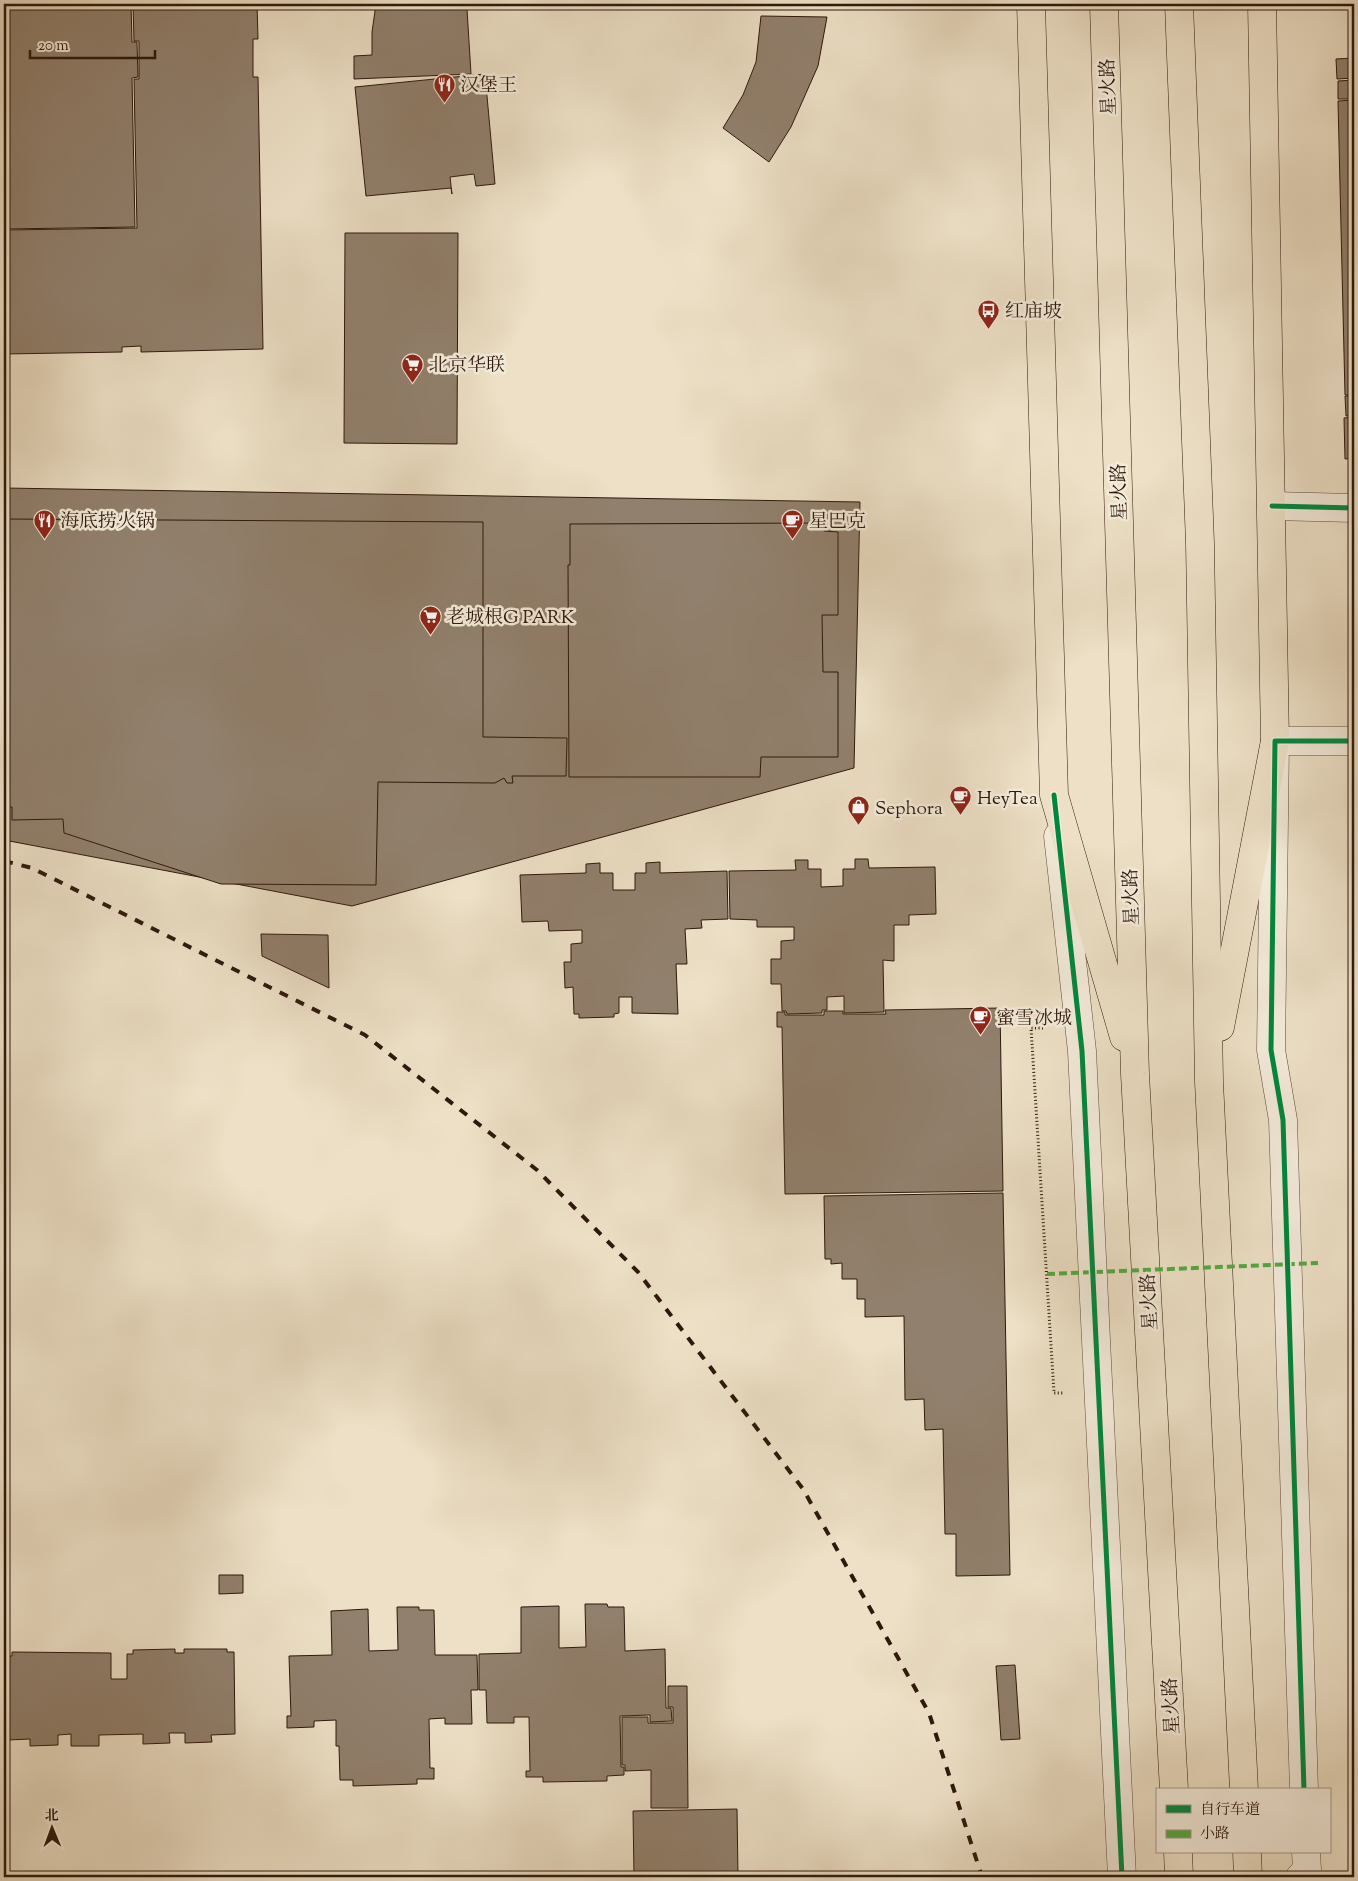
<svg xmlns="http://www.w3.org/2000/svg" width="1358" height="1881" font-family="'Sorts Mill Goudy','Noto Serif SC',serif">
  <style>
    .building { fill: #91806d; stroke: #2e180c }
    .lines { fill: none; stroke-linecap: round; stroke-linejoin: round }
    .minor-casing { stroke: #5e4a3a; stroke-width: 29 }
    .major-casing { stroke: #2e180c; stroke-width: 29 }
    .path { stroke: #2e180c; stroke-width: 3; stroke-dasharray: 1 2.5; stroke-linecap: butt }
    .minor { stroke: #f3ebda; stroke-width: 28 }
    .major { stroke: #ede0c6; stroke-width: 28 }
    .rail { stroke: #2e180c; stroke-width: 4; stroke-dasharray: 9 9; stroke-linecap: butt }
    .quiet { stroke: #54a941; stroke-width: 4; stroke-dasharray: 8 4; stroke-linecap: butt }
    .cycleway-casing { stroke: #f3ebda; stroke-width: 8 }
    .cycleway { stroke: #00873e; stroke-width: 5 }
    .labels { text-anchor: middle; stroke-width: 5; stroke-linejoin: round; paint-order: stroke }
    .poi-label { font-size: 19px; fill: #2e180c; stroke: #f3ebda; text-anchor: start }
    .street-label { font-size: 19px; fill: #2e180c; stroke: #f3ebda }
  </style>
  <rect width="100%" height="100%" fill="#ede0c6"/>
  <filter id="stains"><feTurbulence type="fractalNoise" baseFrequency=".004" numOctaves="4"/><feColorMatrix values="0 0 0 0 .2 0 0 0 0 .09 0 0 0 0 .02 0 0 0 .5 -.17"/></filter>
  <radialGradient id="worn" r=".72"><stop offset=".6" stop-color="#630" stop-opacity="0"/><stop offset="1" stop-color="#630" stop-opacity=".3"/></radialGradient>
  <g class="building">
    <polygon points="4,4 131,4 132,42 137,42 138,77 132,78 135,227 4,229"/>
    <polygon points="133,4 257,4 258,39 253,39 253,77 258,77 263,349 141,352 141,346 122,347 122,352 4,354 4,230 137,228 134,79 139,79 139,41 134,41"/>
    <polygon points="376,4 469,4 467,9 471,74 354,79 354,56 372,55 372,32"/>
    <polygon points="761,16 827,17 818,66 791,127 769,162 723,128 743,95 756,62"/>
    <polygon points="1354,58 1354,78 1337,79 1336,59"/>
    <polygon points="485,74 495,184 476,186 474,174 450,177 452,194 451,188 366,196 355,87"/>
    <polygon points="1354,80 1354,99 1338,99 1338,81"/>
    <polygon points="1354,100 1354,395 1345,395 1338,101"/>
    <polygon points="345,233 458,233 457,444 344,443"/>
    <polygon points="1345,396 1354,396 1354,415 1346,416"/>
    <polygon points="1354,417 1354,458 1345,459 1344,418"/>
    <polygon points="4,488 860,502 854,768 352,906 4,840"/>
    <polygon points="4,519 483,522 483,737 567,738 566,776 512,776 513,783 507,783 504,778 495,783 378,782 376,885 221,884 64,833 63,819 12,820 12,807 4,807"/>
    <polygon points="824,523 824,531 838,532 838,615 822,615 823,672 838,672 838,757 761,757 760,777 569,777 568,565 570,565 570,524"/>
    <polygon points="855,859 868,859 869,868 935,867 936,914 909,915 909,925 894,925 894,961 883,960 884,1012 844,1013 844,996 827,997 827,1010 822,1010 822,1013 787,1014 786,1011 782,1011 781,984 771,984 771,959 781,959 781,941 794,940 794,927 757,927 757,920 730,919 729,871 796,870 795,860 808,860 808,869 821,869 821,887 843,886 843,869 855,869"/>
    <polygon points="660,862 660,873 727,871 728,919 701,920 702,928 685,929 687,964 676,964 678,1014 632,1013 632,997 619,997 619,1013 614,1014 614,1017 579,1018 579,1014 574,1014 573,987 565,988 564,962 571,962 571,944 582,943 582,930 549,931 548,921 522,922 520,875 586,873 586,864 600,863 600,873 613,873 613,890 635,890 635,873 646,873 646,863"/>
    <polygon points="261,934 328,935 329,988 262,956"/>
    <polygon points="1000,1008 1003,1191 785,1194 782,1027 777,1027 777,1012 785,1012 785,1015 824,1015 824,1011 843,1011 843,1014 886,1014 885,1010"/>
    <polygon points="1003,1193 1010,1575 956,1576 956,1534 945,1534 943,1429 925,1430 924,1399 905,1400 904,1316 865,1317 865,1299 857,1299 857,1279 842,1279 842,1263 831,1264 831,1259 825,1259 824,1196"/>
    <polygon points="219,1575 243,1575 243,1593 219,1594"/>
    <polygon points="585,1604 607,1604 608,1607 624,1607 625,1651 665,1649 666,1708 671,1708 672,1721 650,1722 650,1715 620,1716 621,1767 624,1767 624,1775 607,1776 607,1781 543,1782 543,1777 526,1777 526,1771 530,1771 529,1717 514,1717 514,1723 487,1723 486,1690 479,1690 479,1654 521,1653 521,1607 559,1606 559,1648 586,1647"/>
    <polygon points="397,1607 419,1607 419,1610 434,1610 435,1655 477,1655 478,1690 471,1690 472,1724 445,1724 445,1718 429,1719 430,1768 434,1768 434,1779 417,1779 417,1784 353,1786 353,1780 340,1780 339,1746 336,1746 336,1720 314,1721 314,1727 287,1728 287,1716 291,1716 289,1656 332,1655 331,1611 368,1609 369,1651 398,1650"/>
    <polygon points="175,1649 175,1653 184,1653 184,1649 227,1649 227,1652 234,1652 235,1734 211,1735 212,1742 185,1743 185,1733 169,1733 170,1743 143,1744 143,1734 99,1735 99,1746 71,1746 71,1734 58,1735 58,1745 30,1746 30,1739 8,1740 7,1656 12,1656 12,1652 111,1653 111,1679 127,1679 127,1654 133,1654 133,1650"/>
    <polygon points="1015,1665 1020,1739 1001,1740 996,1666"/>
    <polygon points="668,1686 687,1686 688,1808 651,1808 651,1770 625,1771 625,1765 622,1765 622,1717 648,1717 648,1723 673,1723 673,1707 668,1707"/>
    <polygon points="737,1809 738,1877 634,1877 633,1811"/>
  </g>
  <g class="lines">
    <defs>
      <g id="minor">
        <polyline points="1272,506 1354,508"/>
        <polyline points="1058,836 1082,1051 1122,1877"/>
        <polyline points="1304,1790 1283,1120 1271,1050 1275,741 1354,741"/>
        <polyline points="1300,1877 1307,1870 1306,1852"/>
      </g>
      <g id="major">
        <polyline points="1031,4 1054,795 1124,1037"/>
        <polyline points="1104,4 1135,1074 1174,1790"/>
        <polyline points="1179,4 1200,543 1209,1082 1244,1790"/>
        <polyline points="1220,1027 1275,741 1262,4"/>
        <polyline points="1178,1852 1179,1877"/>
        <polyline points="1247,1852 1248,1877"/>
      </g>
    </defs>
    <use href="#minor" class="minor-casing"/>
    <use href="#major" class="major-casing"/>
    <polyline class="path" points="1043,1028 1031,1028 1054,1393 1064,1393"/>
    <use href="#minor" class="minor"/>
    <use href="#major" class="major"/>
    <polyline class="rail" points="4,861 32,868 365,1035 537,1170 638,1272 803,1489 929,1713 982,1877"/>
    <polyline class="quiet" points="1047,1274 1318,1263"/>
    <defs>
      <g id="cycleway">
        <polyline points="1272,506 1354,508"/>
        <polyline points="1054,795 1082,1051 1122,1877"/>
        <polyline points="1304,1790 1283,1120 1271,1050 1275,741 1354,741"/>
      </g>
    </defs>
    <use href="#cycleway" class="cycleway-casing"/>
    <use href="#cycleway" class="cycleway"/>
  </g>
  <defs>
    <symbol id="restaurant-pin" viewBox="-11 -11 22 30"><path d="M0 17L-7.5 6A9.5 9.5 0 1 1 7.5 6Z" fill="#8f2418" stroke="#f3ebda"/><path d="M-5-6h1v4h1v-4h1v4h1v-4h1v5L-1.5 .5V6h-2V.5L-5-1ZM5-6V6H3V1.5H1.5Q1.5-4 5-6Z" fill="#fff"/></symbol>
    <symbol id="bus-pin" viewBox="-11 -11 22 30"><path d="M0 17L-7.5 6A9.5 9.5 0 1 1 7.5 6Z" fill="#8f2418" stroke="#f3ebda"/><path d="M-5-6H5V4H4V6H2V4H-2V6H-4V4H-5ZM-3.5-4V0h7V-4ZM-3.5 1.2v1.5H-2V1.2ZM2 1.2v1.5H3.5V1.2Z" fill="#fff"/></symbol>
    <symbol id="supermarket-pin" viewBox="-11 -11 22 30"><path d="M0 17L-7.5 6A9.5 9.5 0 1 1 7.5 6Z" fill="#8f2418" stroke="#f3ebda"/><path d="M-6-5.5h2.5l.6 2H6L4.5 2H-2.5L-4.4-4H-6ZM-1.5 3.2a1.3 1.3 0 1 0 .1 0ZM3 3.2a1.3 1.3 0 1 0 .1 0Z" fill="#fff"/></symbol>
    <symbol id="cafe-pin" viewBox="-11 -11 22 30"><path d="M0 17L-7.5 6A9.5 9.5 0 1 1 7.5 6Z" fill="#8f2418" stroke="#f3ebda"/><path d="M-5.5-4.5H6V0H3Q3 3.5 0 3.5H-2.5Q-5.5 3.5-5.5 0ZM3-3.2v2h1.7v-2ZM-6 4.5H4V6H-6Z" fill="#fff"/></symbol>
    <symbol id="shop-pin" viewBox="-11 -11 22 30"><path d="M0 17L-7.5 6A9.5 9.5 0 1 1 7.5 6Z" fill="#8f2418" stroke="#f3ebda"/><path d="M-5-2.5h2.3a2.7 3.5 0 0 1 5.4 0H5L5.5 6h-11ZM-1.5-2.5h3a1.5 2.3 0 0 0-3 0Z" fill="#fff"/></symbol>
  </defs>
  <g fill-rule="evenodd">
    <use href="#restaurant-pin" x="432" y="72" width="25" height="34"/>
    <use href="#bus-pin" x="976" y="298" width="25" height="34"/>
    <use href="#supermarket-pin" x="400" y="352" width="25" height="34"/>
    <use href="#restaurant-pin" x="32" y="508" width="25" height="34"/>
    <use href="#cafe-pin" x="780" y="508" width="25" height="34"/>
    <use href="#supermarket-pin" x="418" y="604" width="25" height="34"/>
    <use href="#cafe-pin" x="948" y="784" width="25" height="34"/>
    <use href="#shop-pin" x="846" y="794" width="25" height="34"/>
    <use href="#cafe-pin" x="968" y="1004" width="25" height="34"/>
  </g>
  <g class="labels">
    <g class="poi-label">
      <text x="460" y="91">汉堡王</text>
      <text x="1005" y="317">红庙坡</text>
      <text x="429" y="371">北京华联</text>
      <text x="60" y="527">海底捞火锅</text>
      <text x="809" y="527">星巴克</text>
      <text x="446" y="623">老城根G PARK</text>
      <text x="977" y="804">HeyTea</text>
      <text x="875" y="814">Sephora</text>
      <text x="996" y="1024">蜜雪冰城</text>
    </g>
    <g class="street-label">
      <text transform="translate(1107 87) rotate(-92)" y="7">星火路</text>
      <text transform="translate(1118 492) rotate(-92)" y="7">星火路</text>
      <text transform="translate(1130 897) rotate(-92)" y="7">星火路</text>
      <text transform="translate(1148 1302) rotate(-93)" y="7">星火路</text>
      <text transform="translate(1170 1706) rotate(-93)" y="7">星火路</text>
    </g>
  </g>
  <rect width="1358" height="1881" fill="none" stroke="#ede0c6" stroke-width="20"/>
  <rect x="5" y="5" width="1348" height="1871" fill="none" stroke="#2e180c" stroke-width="2.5"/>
  <rect x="10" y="10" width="1338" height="1861" fill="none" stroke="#2e180c"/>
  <rect x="1156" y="1788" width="175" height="65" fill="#f3ebda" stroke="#a49788"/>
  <rect x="1166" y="1805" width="25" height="8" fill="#00873e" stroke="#a49788"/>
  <text x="1200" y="1814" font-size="15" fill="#2e180c">自行车道</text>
  <rect x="1166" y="1830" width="25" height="8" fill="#54a941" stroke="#a49788"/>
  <text x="1200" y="1838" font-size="15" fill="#2e180c">小路</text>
  <g transform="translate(52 1828) rotate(359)" stroke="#f3ebda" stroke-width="4" paint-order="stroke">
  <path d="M0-4L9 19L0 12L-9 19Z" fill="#2e180c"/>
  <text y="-8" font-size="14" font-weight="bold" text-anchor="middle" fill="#2e180c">北</text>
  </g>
  <path d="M30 50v8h125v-8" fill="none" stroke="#2e180c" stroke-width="2.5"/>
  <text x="38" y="50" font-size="15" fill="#2e180c" stroke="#f3ebda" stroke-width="4" paint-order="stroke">20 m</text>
  <rect width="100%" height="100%" filter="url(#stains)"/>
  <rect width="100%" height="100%" fill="url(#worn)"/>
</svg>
